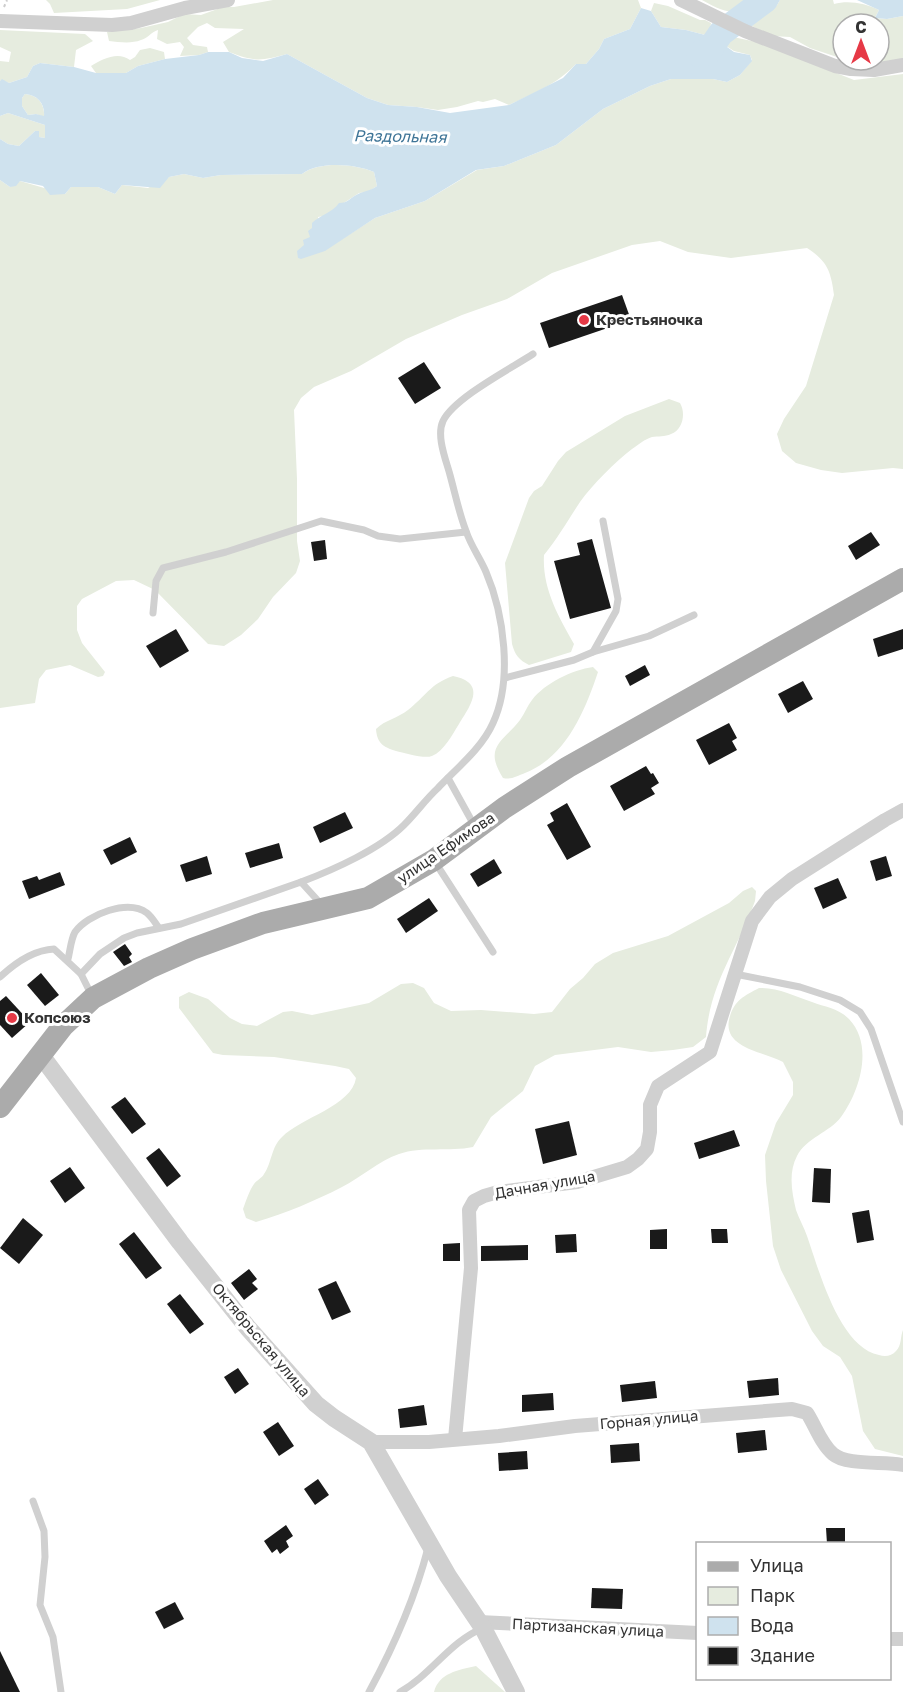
<svg xmlns="http://www.w3.org/2000/svg" width="903" height="1692" font-family="'Golos Text',sans-serif">
  <style>
    .green { fill: #e6ecdf }
    .water { fill: #cfe2ee; fill-rule: evenodd }
    .lines { fill: none; stroke-linecap: round; stroke-linejoin: round }
    .river { stroke: #cfe2ee; stroke-width: 26 }
    .building { fill: #1a1a1a }
    .path { stroke: #cdcdcd; stroke-width: 2; stroke-dasharray: 3 3; stroke-linecap: butt }
    .service { stroke: #d0d0d0; stroke-width: 7 }
    .minor { stroke: #d0d0d0; stroke-width: 14 }
    .tertiary { stroke: #d0d0d0; stroke-width: 18 }
    .primary { stroke: #ababab; stroke-width: 22 }
    .poi-dot { fill: #e63946; stroke: #fff; stroke-width: 2 }
    .labels { text-anchor: middle; stroke-width: 6; stroke-linejoin: round; paint-order: stroke }
    .poi-label { font-size: 15px; font-weight: bold; fill: #333; stroke: #fff; text-anchor: start }
    .street-label { font-size: 15px; fill: #333; stroke: #fff }
    .water-label { font-size: 16px; font-style: italic; fill: #3f7597; stroke: #fff }
  </style>
  <rect width="100%" height="100%" fill="#fff"/>
  <g class="green">
    <polygon points="46,0 160,0 127,9 54,13 50,4"/>
    <path d="M273 0H638L641 8 630 29 604 39 599 49 586 64H576C556 85 534 93 509 105L495 99 483 102 478 101 457 107 438 110 417 107 388 105 367 98 287 54C261 61 255 62 229 52L223 42 244 29 215 28 207 23 198 27 187 38 193 45 207 47 208 52 199 55 180 56 184 47 180 42 167 44 157 39 158 30C151 32 147 39 141 40 131 44 119 42 109 41L107 32 141 28 168 22 184 14 201 15 223 7H234Z"/>
    <path d="M702 0H743L744 9C729 16 715 7 702 0Z"/>
    <path d="M780 0H833L834 4C848 0 865 3 879 10L875 18 887 19 903 16V58L882 64 848 60H879V24H843V59L810 48 790 37 772 36 752 26 757 15C769 14 774 11 780 0Z"/>
    <polygon points="654,3 668,6 700,20 705,20 711,23 709,36 686,30 661,27 651,11"/>
    <polygon points="0,30 85,34 93,41 76,50 74,67 40,63 33,66 27,77 9,83 2,80 0,81 0,61 9,62 11,52 0,47"/>
    <path d="M724 35 761 43 854 80 903 74V469L893 468 842 473 821 470 796 463 782 451 777 434 784 419 806 386 834 295C831 271 827 261 807 248L731 258 688 252 660 241 632 245 552 273 507 299 462 315 406 339 351 371 314 387 301 398 294 410 297 479V541L300 561 296 573 273 597 258 619 241 635 224 646 208 644 155 590 134 580 116 581 82 599 77 606V630L82 643 105 672 103 676 98 677 70 665 46 670 39 679 35 703 0 708V180L10 187 20 181 65 194 71 187H98L115 194 122 185 148 188 169 177 184 174 203 178 221 175 302 174C320 161 354 164 374 172L377 186 368 192 359 193 324 216 318 217 325 250 375 218 425 201 477 170 504 166 556 145 603 109 650 86 671 79H713L727 82 740 75 752 60 750 55 734 51 723 44Z"/>
    <path d="M150 48 164 52 165 59 138 66 126 73H96L91 66C102 59 118 51 130 60L135 57 140 50Z"/>
    <path d="M25 94C38 95 45 104 44 117L36 114 28 115 22 106V98Z"/>
    <polygon points="8,113 45,125 45,138 39,137 35,131 19,146 8,144 0,139 0,116"/>
    <path d="M669 399 680 403C686 413 683 430 671 434 665 437 658 436 652 437 645 439 638 445 632 449 615 462 593 484 580 502 568 520 558 538 544 555 542 588 558 616 574 644L571 652 529 665C519 660 515 655 512 644L505 563 529 498 534 491 542 486 558 461 566 452 625 416Z"/>
    <path d="M593 667 598 672C585 711 566 757 525 773 517 776 511 780 503 778 483 746 503 742 520 720 525 713 527 706 532 700 545 683 572 670 593 667Z"/>
    <path d="M453 676C487 683 471 705 459 724 452 735 444 751 432 756 425 759 404 753 396 751 383 747 377 743 376 729 385 720 398 718 408 710 426 696 430 684 453 676Z"/>
    <path d="M752 887 756 891 755 901C737 951 710 982 706 1037L693 1047 673 1050 651 1052 618 1047 555 1055 535 1066 523 1091 491 1117 473 1147C449 1152 422 1146 399 1154 378 1161 362 1177 342 1187 315 1201 286 1213 256 1222L246 1218 243 1209C246 1201 249 1191 254 1184 257 1180 262 1178 264 1174 272 1163 271 1147 282 1137 300 1118 352 1106 356 1078L349 1069 335 1066 274 1057 223 1055 213 1053 179 1008V997L189 992 208 999 230 1018 242 1024 257 1026 283 1012 292 1011 312 1015 369 1003 401 984 413 983 424 988 434 1003 451 1011 481 1010 534 1014 552 1012 570 989 583 978 595 964 613 953 668 936 729 903 743 891Z"/>
    <path d="M759 988C778 987 794 996 812 1002 825 1007 838 1008 849 1019 874 1045 860 1091 841 1117 830 1132 806 1138 797 1156 788 1173 792 1193 796 1210 799 1219 804 1227 807 1236 819 1270 839 1347 879 1355 885 1357 892 1356 896 1351 902 1345 900 1337 903 1330V1456L875 1449 863 1431 852 1376 840 1357 823 1346 812 1331 781 1270 773 1246 766 1181 765 1155 776 1123 793 1095V1082L783 1062C762 1051 720 1048 730 1016 735 1000 744 996 759 988Z"/>
    <path d="M476 1666 505 1692H434C439 1673 458 1670 476 1666Z"/>
  </g>
  <g class="water">
    <path d="M743 0H780C774 11 769 14 757 15Z"/>
    <polygon points="857,0 903,0 903,16 887,19 875,18 879,10"/>
    <path d="M641 8 651 11 661 27 686 30 709 36 714 30 724 35 723 44 734 52 750 55 752 61 740 75 727 82 713 79H671L650 86 603 109 556 145 504 166 476 170 425 201 375 218 325 251 301 259 298 258 297 251 304 245 303 240 310 237 308 231 312 228V223C320 215 332 213 339 203 348 203 350 198 358 194 364 191 370 191 377 186L374 172C355 164 319 161 302 174L221 175 203 178 184 174 169 177 160 188 122 185 115 194 98 187H71L65 194 50 195 43 186 20 181 16 186 10 187 0 180V139L8 144 19 146 35 131H39V137L45 138V125L8 113 0 116V81L2 79 9 83 27 77 33 66 40 63 74 67 96 73H126L138 66 165 59 199 55 208 52H229L242 58 263 61 287 54 367 98 388 105 417 107 450 113 509 105 563 78 576 64H586L599 49 604 39 630 29ZM25 94C38 95 45 104 44 116L36 114 28 115 22 106V98Z"/>
  </g>
  <g class="lines">
    <polyline class="river" points="699,54 708,52 721,33 765,0"/>
  </g>
  <g class="building">
    <polygon points="622,295 631,320 549,348 540,323"/>
    <polygon points="424,362 441,388 415,404 398,378"/>
    <polygon points="871,532 880,545 856,560 848,546"/>
    <polygon points="592,539 611,608 570,619 554,561 580,555 577,543"/>
    <polygon points="325,540 327,559 314,561 311,542"/>
    <polygon points="176,629 189,651 160,668 146,646"/>
    <polygon points="903,629 903,649 878,657 873,639"/>
    <polygon points="645,665 650,675 630,686 625,676"/>
    <polygon points="803,681 813,699 788,713 778,694"/>
    <polygon points="729,723 737,738 732,741 737,750 709,765 696,740"/>
    <polygon points="646,766 651,774 653,773 659,783 651,788 655,794 624,811 610,786"/>
    <polygon points="567,803 591,847 567,860 547,825 554,821 550,813"/>
    <polygon points="345,812 353,828 320,843 313,827"/>
    <polygon points="130,837 137,852 111,865 103,850"/>
    <polygon points="279,843 283,858 250,868 245,853"/>
    <polygon points="207,856 212,874 186,882 180,865"/>
    <polygon points="886,856 892,876 876,881 870,861"/>
    <polygon points="494,859 502,873 478,887 470,874"/>
    <polygon points="60,872 65,885 29,899 22,881 37,876 39,880"/>
    <polygon points="838,878 847,898 823,909 814,888"/>
    <polygon points="429,898 438,911 406,933 397,919"/>
    <polygon points="125,944 132,954 129,957 132,962 124,966 113,952"/>
    <polygon points="41,973 59,995 45,1006 27,985"/>
    <polygon points="6,996 30,1022 12,1038 0,1025 0,1001"/>
    <polygon points="125,1097 146,1124 132,1134 111,1107"/>
    <polygon points="569,1121 577,1155 543,1164 535,1129"/>
    <polygon points="734,1130 740,1146 699,1159 694,1143"/>
    <polygon points="159,1148 181,1176 167,1187 146,1158"/>
    <polygon points="70,1167 85,1188 65,1203 50,1181"/>
    <polygon points="814,1168 831,1169 830,1203 812,1202"/>
    <polygon points="869,1210 874,1240 857,1243 852,1213"/>
    <polygon points="23,1218 43,1235 19,1264 0,1248"/>
    <polygon points="667,1229 667,1249 650,1249 650,1230"/>
    <polygon points="711,1229 727,1229 728,1243 712,1243"/>
    <polygon points="134,1232 162,1268 146,1279 119,1244"/>
    <polygon points="576,1234 577,1252 556,1253 555,1235"/>
    <polygon points="460,1243 460,1261 443,1261 443,1244"/>
    <polygon points="528,1245 528,1260 481,1261 481,1246"/>
    <polygon points="249,1269 257,1279 252,1283 258,1289 244,1300 231,1283"/>
    <polygon points="336,1281 351,1312 332,1320 318,1289"/>
    <polygon points="180,1294 204,1324 190,1334 167,1304"/>
    <polygon points="238,1368 249,1384 235,1394 224,1377"/>
    <polygon points="778,1378 779,1395 749,1398 747,1381"/>
    <polygon points="655,1381 657,1398 622,1402 620,1385"/>
    <polygon points="553,1393 554,1410 522,1412 522,1395"/>
    <polygon points="424,1405 427,1425 400,1428 398,1409"/>
    <polygon points="278,1422 294,1446 279,1456 263,1432"/>
    <polygon points="765,1430 767,1450 738,1453 736,1433"/>
    <polygon points="639,1443 640,1461 611,1463 610,1445"/>
    <polygon points="527,1451 528,1469 499,1471 498,1453"/>
    <polygon points="318,1479 329,1495 315,1505 304,1489"/>
    <polygon points="286,1525 293,1536 286,1541 289,1547 280,1554 277,1549 272,1553 264,1541"/>
    <polygon points="826,1528 845,1528 845,1544 827,1544"/>
    <polygon points="592,1588 623,1589 622,1609 591,1608"/>
    <polygon points="175,1602 184,1619 164,1629 155,1612"/>
    <polygon points="0,1651 20,1692 0,1692"/>
  </g>
  <g class="lines">
    <polyline class="path" points="4,7 7,0"/>
    <g class="service">
      <polyline points="153,613 156,581 163,568 226,552 321,521 364,530 378,536 400,539 466,532"/>
      <polyline points="593,652 649,636 694,615"/>
      <polyline points="505,678 574,660 593,652 616,611 618,599 603,521"/>
      <polyline points="448,778 474,825"/>
      <polyline points="435,862 493,952"/>
      <path d="M301 882C333 870 380 849 404 825 416 813 426 799 438 788 457 768 482 748 493 723 513 680 504 614 486 572 480 558 471 546 466 531 459 513 455 493 450 475 446 460 436 436 443 421 454 398 510 369 533 354"/>
      <path d="M68 959C70 951 71 939 75 932 88 914 128 899 147 913 152 917 156 924 159 928"/>
      <polyline points="81,974 100,954 124,938 137,933 181,924 301,882 321,904"/>
      <polyline points="735,974 800,987 840,1000 860,1012 871,1029 903,1122"/>
      <path d="M0 977C15 963 33 950 54 949L81 974 92 996"/>
      <polyline points="33,1501 44,1531 45,1557 40,1605 53,1637 61,1692"/>
      <path d="M369 1692C394 1646 415 1598 428 1548"/>
      <path d="M400 1692C431 1675 449 1642 483 1628"/>
    </g>
    <g class="minor">
      <polyline points="681,0 745,31 835,66 851,69 874,70 903,65"/>
      <polyline points="0,21 112,25 131,23 185,8 228,0"/>
      <polyline points="455,1439 471,1268 469,1210 474,1201 484,1196 498,1192 577,1182 627,1167 638,1159 647,1149 650,1132 650,1105 658,1086 710,1052 752,921 770,897 792,879 885,820 903,810"/>
      <path d="M371 1442H429L499 1436 575 1426 792 1409 807 1413C815 1425 821 1444 833 1454 847 1466 884 1461 903 1465"/>
      <polyline points="479,1622 698,1633"/>
      <polyline points="890,1639 903,1639"/>
    </g>
    <polyline class="tertiary" points="40,1054 180,1242 248,1328 316,1404 334,1418 371,1442 448,1576 483,1628 516,1692"/>
    <polyline class="primary" points="0,1107 63,1026 93,998 149,968 192,949 263,923 368,898 434,860 504,808 568,767 903,579"/>
  </g>
  <g class="poi-dot">
    <circle cx="584" cy="320" r="6"/>
    <circle cx="12" cy="1018" r="6"/>
  </g>
  <g class="labels">
    <g class="poi-label">
      <text x="596" y="325">Крестьяночка</text>
      <text x="24" y="1023">Копсоюз</text>
    </g>
    <g class="street-label">
      <text transform="translate(446 848) rotate(-34)" y="5">улица Ефимова</text>
      <text transform="translate(545 1185) rotate(-10)" y="5">Дачная улица</text>
      <text transform="translate(261 1340) rotate(50)" y="5">Октябрьская улица</text>
      <text transform="translate(649 1420) rotate(-5)" y="5">Горная улица</text>
      <text transform="translate(588 1628) rotate(3)" y="5">Партизанская улица</text>
    </g>
    <g class="water-label">
      <text transform="translate(400 136) rotate(1)" y="6">Раздольная</text>
    </g>
  </g>
  <rect x="696" y="1542" width="195" height="138" fill="#ffffff" stroke="#adadad" stroke-width="1.5"/>
  <rect x="708" y="1562" width="30" height="9" fill="#ababab" stroke="#adadad" stroke-width="1.5"/>
  <text x="750" y="1572" font-size="18" fill="#333333">Улица</text>
  <rect x="708" y="1587" width="30" height="18" fill="#e6ecdf" stroke="#adadad" stroke-width="1.5"/>
  <text x="750" y="1602" font-size="18" fill="#333333">Парк</text>
  <rect x="708" y="1617" width="30" height="18" fill="#cfe2ee" stroke="#adadad" stroke-width="1.5"/>
  <text x="750" y="1632" font-size="18" fill="#333333">Вода</text>
  <rect x="708" y="1647" width="30" height="18" fill="#1a1a1a" stroke="#adadad" stroke-width="1.5"/>
  <text x="750" y="1662" font-size="18" fill="#333333">Здание</text>
  <g transform="translate(861 42)"><circle r="28" fill="#ffffff" stroke="#adadad" stroke-width="1.5"/>
  <path d="M0-4.5L10 22L0 15L-10 22Z" fill="#e63946"/>
  <text y="-9" font-size="16" font-weight="bold" text-anchor="middle" fill="#333333">С</text>
  </g>
</svg>
